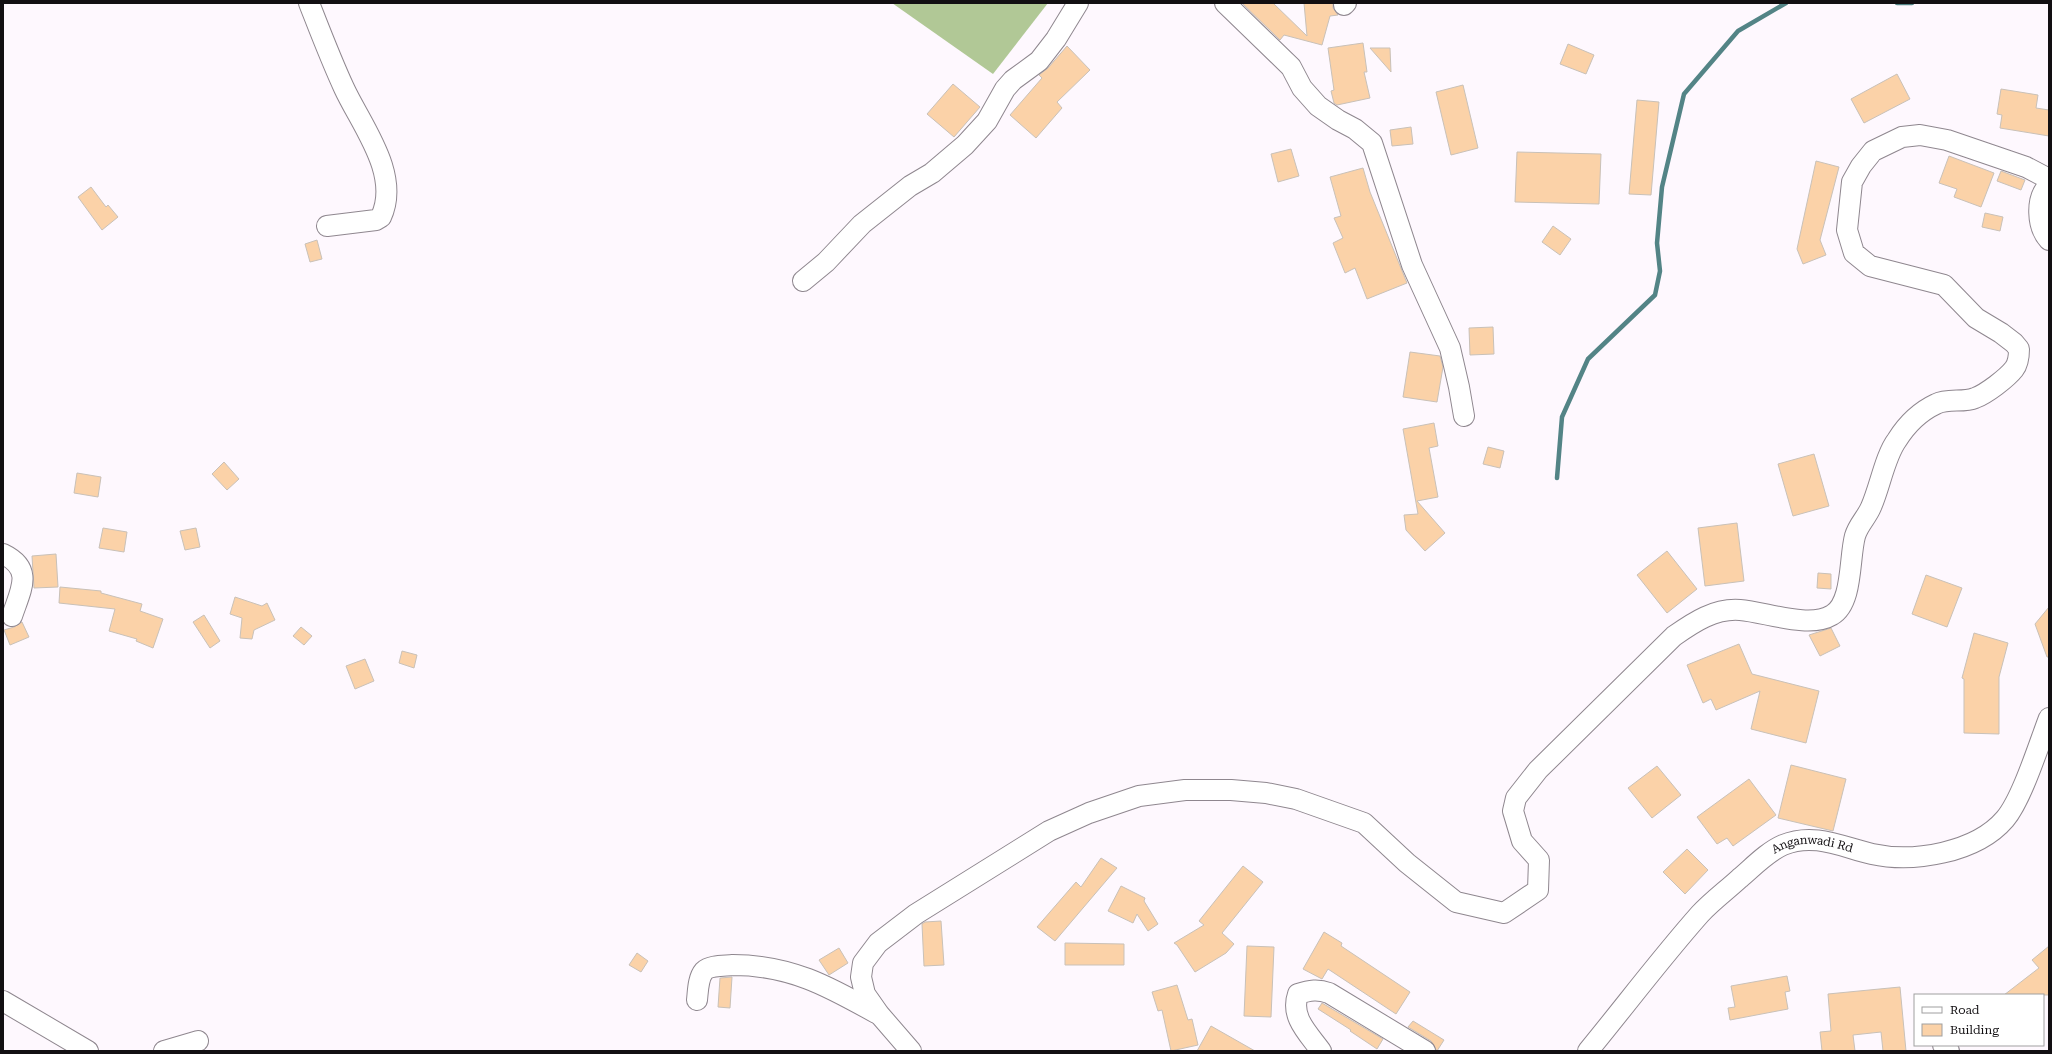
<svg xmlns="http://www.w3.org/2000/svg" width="2052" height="1054" font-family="'Roboto Serif',serif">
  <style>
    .forest { fill: #b1c896 }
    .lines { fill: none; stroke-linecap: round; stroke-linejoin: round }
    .stream { stroke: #538486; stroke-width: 4.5 }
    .building { fill: #fbd2a8; stroke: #c9c1b8 }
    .minor-casing { stroke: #8f878f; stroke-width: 22 }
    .minor { stroke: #fff; stroke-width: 20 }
    .labels { text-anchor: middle; stroke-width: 3.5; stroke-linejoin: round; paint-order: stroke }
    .street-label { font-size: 12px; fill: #120f12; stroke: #fff }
  </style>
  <rect width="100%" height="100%" fill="#fef8fe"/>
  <polygon class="forest" points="892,3 1048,3 993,74"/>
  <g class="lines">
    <g class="stream">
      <polyline points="1897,3 1912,3"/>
      <polyline points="1557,478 1562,417 1588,359 1655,295 1660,271 1657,243 1662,187 1684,94 1738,31 1786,3"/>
    </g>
  </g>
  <g class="building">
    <polygon points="1242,3 1273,3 1307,36 1304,3 1333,3 1333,8 1338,15 1330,16 1322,45 1284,35 1280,40"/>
    <polygon points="1363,43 1367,72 1364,72 1370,98 1337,105 1334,103 1331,91 1334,90 1328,48"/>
    <polygon points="1568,44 1594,55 1586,74 1560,64"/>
    <polygon points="1067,46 1090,70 1057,102 1062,108 1036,138 1010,115 1042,78 1039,75 1048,68"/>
    <polygon points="1370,48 1390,48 1391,72"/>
    <polygon points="1897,74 1910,99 1864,123 1851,99"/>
    <polygon points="953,84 980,107 954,137 927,114"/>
    <polygon points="1463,85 1478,148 1451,155 1436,92"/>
    <polygon points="2001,89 2038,95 2036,108 2049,110 2049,136 2000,128 2002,115 1997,114"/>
    <polygon points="1637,100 1659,102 1651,195 1629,194"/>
    <polygon points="1411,127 1413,144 1392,146 1390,130"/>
    <polygon points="1291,149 1299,176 1278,182 1271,154"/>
    <polygon points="1517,152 1601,154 1599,204 1515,202"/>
    <polygon points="1949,156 1994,173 1981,207 1954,197 1957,189 1939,183"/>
    <polygon points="1816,161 1839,167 1820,240 1826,255 1803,264 1797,249"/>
    <polygon points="1363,168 1370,192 1407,283 1367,299 1355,268 1345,273 1333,243 1343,238 1334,218 1341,216 1330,177"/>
    <polygon points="2001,171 2025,180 2021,190 1997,181"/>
    <polygon points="91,187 106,207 108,205 118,217 102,230 78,197"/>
    <polygon points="1985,213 2003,217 2000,231 1982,227"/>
    <polygon points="1553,226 1571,239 1560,255 1542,242"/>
    <polygon points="317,240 322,259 310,262 305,244"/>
    <polygon points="1493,327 1494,354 1470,355 1469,328"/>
    <polygon points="1410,352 1440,356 1443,367 1437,402 1403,397"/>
    <polygon points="1434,423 1438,446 1429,448 1438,497 1417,501 1445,533 1425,551 1406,530 1404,515 1418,514 1403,429"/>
    <polygon points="1488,447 1504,451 1500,468 1483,464"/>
    <polygon points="1814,454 1829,506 1793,516 1778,464"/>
    <polygon points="224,462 239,479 227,490 212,474"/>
    <polygon points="77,473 101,477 98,497 74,493"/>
    <polygon points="1737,523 1744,581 1705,586 1698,528"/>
    <polygon points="103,528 127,532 124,552 99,548"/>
    <polygon points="196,528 200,547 185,550 180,531"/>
    <polygon points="1667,551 1697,589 1667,613 1637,575"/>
    <polygon points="56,554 58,587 34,588 32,556"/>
    <polygon points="1818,573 1831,574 1831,589 1817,588"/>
    <polygon points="1926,575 1962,588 1947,627 1912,614"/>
    <polygon points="60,587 101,591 101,593 142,604 140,611 163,619 153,648 136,641 137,639 109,631 115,609 59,603"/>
    <polygon points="235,597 262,606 267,603 275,620 254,630 252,639 240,638 242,618 230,614"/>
    <polygon points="2049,607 2049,657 2047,657 2035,624"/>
    <polygon points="204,615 220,641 210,648 193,622"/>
    <polygon points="22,622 29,637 10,645 4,630 14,627"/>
    <polygon points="301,627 312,636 304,645 293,636"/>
    <polygon points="1831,628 1840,646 1820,656 1809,635"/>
    <polygon points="1974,633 2008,643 1999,677 1999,734 1964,733 1964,679 1962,678"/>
    <polygon points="1739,644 1752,674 1819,691 1806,743 1751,729 1760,691 1716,710 1711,699 1703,703 1687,665"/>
    <polygon points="402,651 417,655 414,668 399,663"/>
    <polygon points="365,659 374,681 355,689 346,666"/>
    <polygon points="1791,765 1846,779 1833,831 1778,818"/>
    <polygon points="1657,766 1681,795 1652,818 1628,788"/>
    <polygon points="1749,779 1776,815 1733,846 1727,838 1717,844 1697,817"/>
    <polygon points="1687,849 1708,870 1685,894 1663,872"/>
    <polygon points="1101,858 1117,868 1055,941 1037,927 1076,882 1081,887"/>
    <polygon points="1243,866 1263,882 1222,933 1234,944 1226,953 1195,972 1177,945 1174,943 1204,925 1199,921"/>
    <polygon points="1121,886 1145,898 1144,901 1158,924 1148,931 1137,914 1133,923 1108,911"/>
    <polygon points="941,921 944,965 924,966 922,924 925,922"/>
    <polygon points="1324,932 1342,943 1341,946 1410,992 1396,1014 1328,969 1322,979 1303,969"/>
    <polygon points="1065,943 1124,944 1124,965 1065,965"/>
    <polygon points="1247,946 1274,947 1271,1017 1244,1016"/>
    <polygon points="2049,946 2049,995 2004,995 2039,968 2032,960"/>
    <polygon points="839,948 848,963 829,975 819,960"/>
    <polygon points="637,953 648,961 641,972 629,965"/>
    <polygon points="1787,976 1790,991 1785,992 1788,1009 1730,1020 1728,1008 1735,1007 1731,986"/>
    <polygon points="732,977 730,1008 718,1007 720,978"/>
    <polygon points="1177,985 1188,1020 1192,1019 1198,1045 1171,1051 1162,1010 1158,1011 1152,992"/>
    <polygon points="1900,987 1906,1051 1883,1051 1881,1032 1853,1035 1855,1051 1822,1051 1820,1032 1831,1031 1828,994"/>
    <polygon points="1322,1003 1383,1039 1377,1049 1350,1031 1351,1030 1318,1009"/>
    <polygon points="1413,1021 1444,1040 1437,1051 1431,1041 1408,1027"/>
    <polygon points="1211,1026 1255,1051 1197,1051"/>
  </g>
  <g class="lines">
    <defs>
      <g id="minor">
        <path d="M309 3C320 31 331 60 344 88 361 125 401 174 381 217L376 220 327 226"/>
        <polyline points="1225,3 1291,67 1302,88 1318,106 1338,120 1355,129 1372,143 1412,265 1450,348 1459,387 1464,416"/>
        <polyline points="1344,5 1346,3"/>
        <path d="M2049 185C2035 198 2037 227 2049 240"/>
        <polyline points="803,281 826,262 862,224 910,186 932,173 965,145 987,121 1005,89 1013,80 1039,61 1056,39 1078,3"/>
        <path d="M3 554C34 569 21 589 12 616"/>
        <path d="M697 1000C698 991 698 978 704 971 710 965 725 966 733 965 790 965 828 986 876 1013"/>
        <polyline points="3,1001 88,1051"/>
        <polyline points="1943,1045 1949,1051"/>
        <polyline points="164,1051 198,1041"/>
        <path d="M911 1051 879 1014 865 994 861 977 863 963 878 943 916 914 1049 831 1089 813 1139 796 1185 790H1231L1266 793 1296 799 1364 823 1407 863 1456 902 1504 913 1538 890 1539 860 1522 841 1513 811 1516 798 1538 770 1674 636C1694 622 1715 608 1740 610 1766 612 1809 629 1832 615 1853 603 1849 558 1855 536 1858 525 1867 517 1871 507 1880 487 1885 456 1897 440 1907 424 1919 412 1936 404 1948 398 1963 403 1975 398 1986 394 2007 378 2014 369 2018 364 2019 355 2019 349L2014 343 2001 333 1976 318 1944 285 1870 266 1854 253 1847 230 1852 182 1861 166 1873 151 1902 137 1920 135 1947 140 2026 167 2049 179"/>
        <path d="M1321 1051C1308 1033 1290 1017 1298 994 1310 990 1318 989 1329 993L1425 1051"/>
        <path id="s1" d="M1588 1051C1625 1006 1661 958 1700 914 1712 901 1727 890 1740 878 1753 867 1767 852 1783 845 1814 832 1842 847 1872 854 1913 863 1976 853 2005 819 2022 799 2039 744 2049 718"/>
      </g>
    </defs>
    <use href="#minor" class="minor-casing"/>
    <use href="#minor" class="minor"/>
  </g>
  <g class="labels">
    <g class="street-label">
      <text dy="4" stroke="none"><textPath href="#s1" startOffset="315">Anganwadi Rd</textPath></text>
    </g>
  </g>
  <rect width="2052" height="1054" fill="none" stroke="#120f12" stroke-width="8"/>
  <rect x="1914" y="994" width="130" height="52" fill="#ffffff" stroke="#a09fa0"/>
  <rect x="1922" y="1007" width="20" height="6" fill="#ffffff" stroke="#a09fa0"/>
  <text x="1950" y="1014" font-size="12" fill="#120f12">Road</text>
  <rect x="1922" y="1024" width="20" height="12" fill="#fbd2a8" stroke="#a09fa0"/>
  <text x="1950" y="1034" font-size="12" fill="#120f12">Building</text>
</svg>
